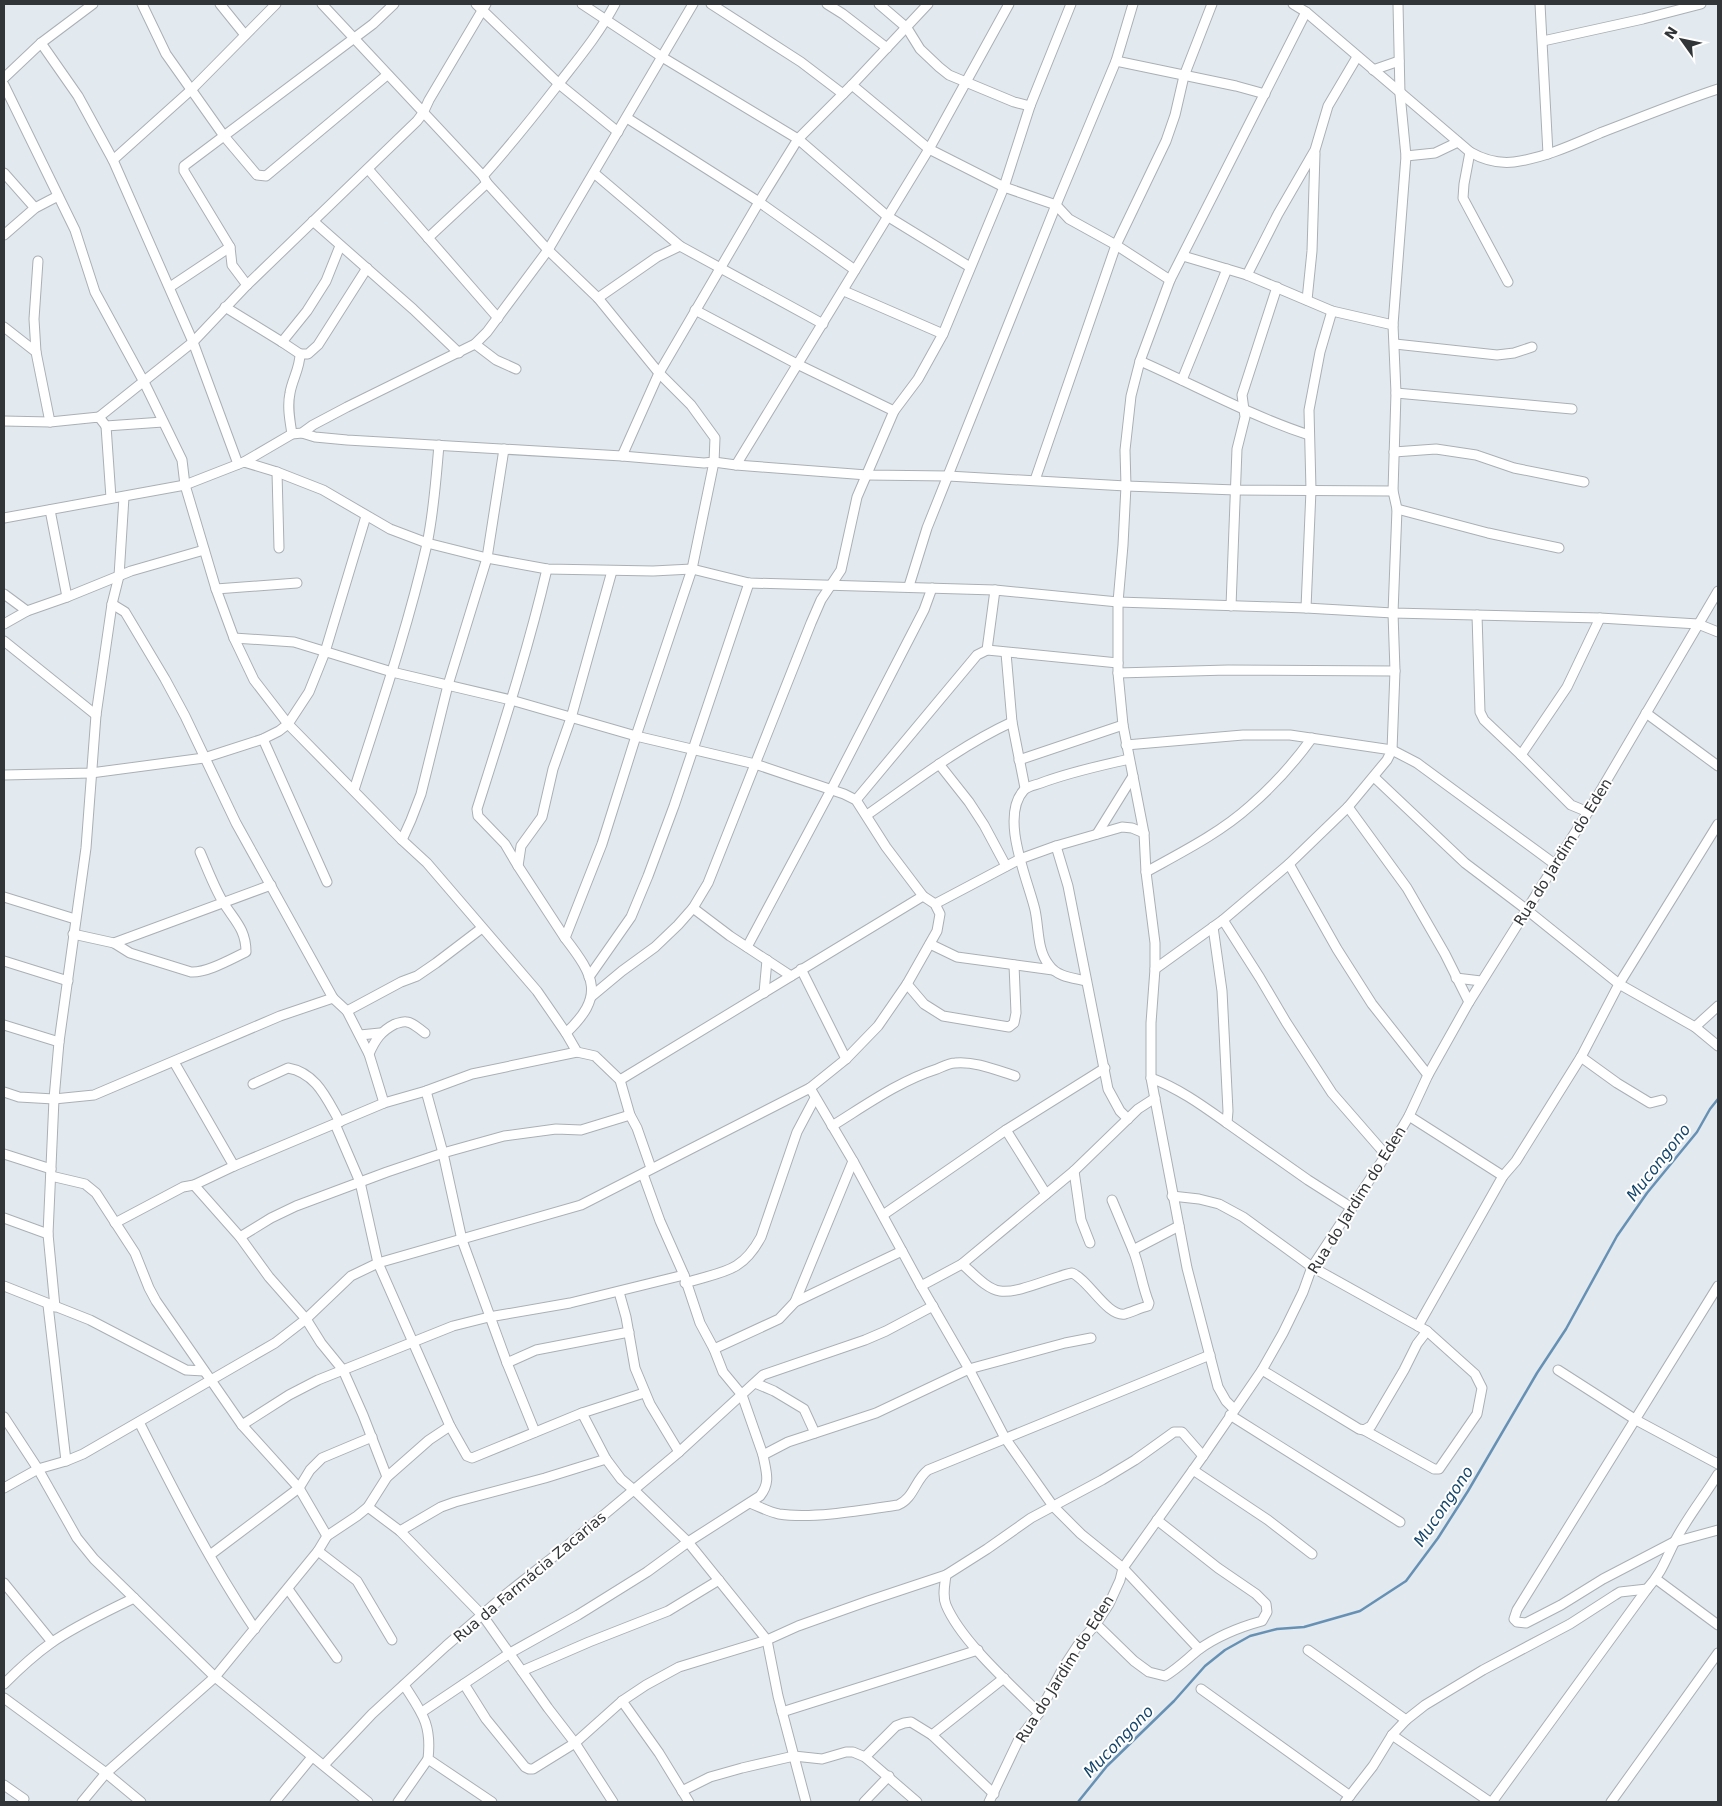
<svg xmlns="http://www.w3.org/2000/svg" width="1722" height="1806" font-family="'DejaVu Sans',sans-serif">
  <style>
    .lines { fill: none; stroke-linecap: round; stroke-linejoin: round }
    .stream { stroke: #6691b5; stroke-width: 2.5 }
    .minor-casing { stroke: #aab0b6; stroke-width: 11 }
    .minor { stroke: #fff; stroke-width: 9 }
    .labels { text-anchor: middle; stroke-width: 4; stroke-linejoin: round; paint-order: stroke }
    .street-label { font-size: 15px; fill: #323537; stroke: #fff }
    .water-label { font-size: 16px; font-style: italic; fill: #15466b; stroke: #fff }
  </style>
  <rect width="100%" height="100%" fill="#e2e9ef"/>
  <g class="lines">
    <polyline class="stream" points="1078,1802 1107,1766 1174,1701 1205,1666 1225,1650 1250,1636 1277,1629 1304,1627 1360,1611 1406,1581 1438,1538 1468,1491 1537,1373 1566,1329 1617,1236 1647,1193 1697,1132 1710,1109 1718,1099"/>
    <defs>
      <g id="minor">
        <polyline points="142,4 166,54 224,136 257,175 266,176 387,75"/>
        <polyline points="220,4 245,35"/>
        <path d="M322 4 483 176 487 183 548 250 598 298 659 373 691 405 715 438 714 462 692 569 636 736 602 844 565 938C595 977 605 996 566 1033"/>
        <polyline points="476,4 559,84 618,132"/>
        <polyline points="582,4 662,57 798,139 887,216 970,267"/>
        <polyline points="711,4 801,62 843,94"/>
        <polyline points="827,4 843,14 887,48"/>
        <polyline points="879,4 907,28 920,49 939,67 949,75 1014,102 1030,106"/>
        <path d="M1293 4 1306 12 1470 152C1484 160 1497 164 1514 162 1544 158 1572 145 1600 133 1640 118 1678 102 1718 89"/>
        <polyline points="1540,4 1548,154"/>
        <polyline points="1543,41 1643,19 1701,4"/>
        <polyline points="41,43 78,96 113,160 193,342 238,464"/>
        <polyline points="1116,61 1236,86 1265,94"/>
        <polyline points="1373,70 1399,61"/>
        <polyline points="4,78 41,43 93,4"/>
        <polyline points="4,85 75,230 95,292 144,382 182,460 185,485 216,589 234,638 254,680 288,724 402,840 427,863 537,991 566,1033 577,1052 595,1056 620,1080 630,1115 637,1128 651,1168"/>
        <polyline points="852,85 929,149 1004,187 1056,205 1069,219 1116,245 1170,280"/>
        <polyline points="627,118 759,202 855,270"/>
        <polyline points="1470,152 1464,184 1463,198 1508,282"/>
        <polyline points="1406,156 1435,153 1458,142"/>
        <polyline points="113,160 191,90 276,4"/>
        <polyline points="368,169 498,318"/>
        <polyline points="4,173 35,208"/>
        <polyline points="594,173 680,246 823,324"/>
        <path d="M483 176C509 147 533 117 557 86 578 59 599 34 615 4"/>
        <polyline points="313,221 413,309 459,353"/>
        <polyline points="4,235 35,208 58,196"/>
        <polyline points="428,238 487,183"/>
        <polyline points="1183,256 1247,275 1332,311 1393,325"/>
        <polyline points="1247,275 1278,214 1315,150 1328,106 1357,57"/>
        <polyline points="247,285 232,265 230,247 184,171 184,166 373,24 394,4"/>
        <polyline points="170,287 230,247"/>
        <polyline points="844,291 943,334"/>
        <polyline points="598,298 657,257 680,246"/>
        <polyline points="1307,300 1312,251 1315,153"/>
        <path d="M225 307 282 342 300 354C300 368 292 380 290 393 287 407 290 421 292 434"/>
        <polyline points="695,310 797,364 894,411"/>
        <polyline points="4,327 36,352 50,422"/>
        <polyline points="282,342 307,311 326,281 340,246"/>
        <polyline points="475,344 496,360 516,369"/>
        <polyline points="1395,344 1497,355 1514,353 1532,347"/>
        <polyline points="36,352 34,319 38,261"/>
        <polyline points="300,354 308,354 318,345 367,268"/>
        <path d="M1140 361C1197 386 1251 416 1309 435"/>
        <polyline points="1182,380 1227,269"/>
        <polyline points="1396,393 1572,409"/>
        <polyline points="99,417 193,342 247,285 417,121 423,113 429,100 486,4"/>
        <polyline points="4,421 50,422 99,417 106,426 163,422"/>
        <polyline points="106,426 111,498"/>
        <polyline points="302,433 315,437 347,440 622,456 704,463 714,462 736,465 867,475 948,476 1126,486 1236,490 1393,491"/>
        <polyline points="1394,452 1436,449 1476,455 1514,468 1584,482"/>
        <polyline points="622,456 659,373 759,202 798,139 852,85 928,4"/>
        <polyline points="244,462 292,434 302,433 313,425 347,407 475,344 487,332 548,250 693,4"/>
        <polyline points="736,465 929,149 1009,4"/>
        <polyline points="277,472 279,548"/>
        <polyline points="1035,480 1116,245 1166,141 1175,115 1184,76 1212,4"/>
        <polyline points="1397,509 1488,533 1559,548"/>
        <polyline points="50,510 67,597"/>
        <polyline points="4,518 185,485 244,462 277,472 323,490 390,529 427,543 487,558 547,569 653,571 692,569 749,583 995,590 1118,602 1306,608 1393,613 1600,618 1698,624 1718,632"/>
        <path d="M547 569C528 650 502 730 477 809L478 816 505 844 518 866 521 846 542 817 553 769 571 718 612 571"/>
        <polyline points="909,586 927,528 1056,205 1116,61 1133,4"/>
        <polyline points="216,589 297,583"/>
        <polyline points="4,594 27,611"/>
        <polyline points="112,604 125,612 165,679 185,716 236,823 333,998 347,1011 369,1054 384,1103"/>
        <polyline points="1231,606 1237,449 1245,417 1242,395 1277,287"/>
        <polyline points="1306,608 1311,490 1309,410 1320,352 1332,311"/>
        <polyline points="1477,615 1480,712 1484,720 1521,755 1567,687 1600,618"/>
        <polyline points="4,624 27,611 67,597 131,571 204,550"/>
        <polyline points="4,641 96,715"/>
        <polyline points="987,650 1118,663"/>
        <polyline points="1006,653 1012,722 1025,788"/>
        <polyline points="1118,673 1228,670 1395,671"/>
        <polyline points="1646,713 1718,766"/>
        <polyline points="263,739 327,882"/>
        <polyline points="1126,745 1243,735 1290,735 1392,750 1417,763 1556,865"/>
        <polyline points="1521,755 1571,805 1588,812"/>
        <polyline points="1019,760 1123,725"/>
        <polyline points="939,764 969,802 984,825 1006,866"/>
        <polyline points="4,775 91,773 204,758 263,739 279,731 288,724 309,692 325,652 366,516"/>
        <polyline points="1374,777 1465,863 1527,910 1619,984 1695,1027 1718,1046"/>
        <path d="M354 790C380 709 408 627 427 544 434 511 436 478 439 445"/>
        <polyline points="856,800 977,655 987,650 995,590"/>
        <polyline points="1348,807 1407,888 1445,954 1469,1002"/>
        <path d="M867 815C914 782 960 746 1012 722"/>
        <polyline points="1097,834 1133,776"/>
        <polyline points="402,840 411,820 421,794 448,685 487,558 504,449"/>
        <polyline points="1056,846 1068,886 1108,1089 1120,1111 1128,1119"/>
        <polyline points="1289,864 1337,949 1372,1004 1428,1075"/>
        <polyline points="518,866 565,938"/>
        <path d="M1146 872C1182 852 1220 833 1250 806 1273 786 1294 763 1312 738"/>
        <polyline points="4,897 75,919"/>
        <polyline points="935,904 1020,859 1056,846 1122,827 1132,828 1144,833"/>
        <polyline points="693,908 730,936 791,976"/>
        <polyline points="1223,920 1260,978 1286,1022 1332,1093 1386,1155"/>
        <polyline points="73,934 114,943 271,885"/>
        <path d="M114 943 130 953 191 972C207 973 231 959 246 952 246 929 234 920 223 902 214 887 207 868 200 852"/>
        <polyline points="930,944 957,957 1053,970"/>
        <polyline points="747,947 831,790 924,610 932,588"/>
        <polyline points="4,961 68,981"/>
        <polyline points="801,969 846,1059"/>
        <polyline points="1155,969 1223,920 1289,864 1348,807 1387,760 1392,750 1395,671 1393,613 1397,509 1393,491 1396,393 1393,325 1406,156 1400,94 1398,4"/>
        <polyline points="589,977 631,917 648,876 674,806 749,583"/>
        <polyline points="1456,978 1481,981"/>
        <path d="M1086 981C1074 978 1057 977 1049 965 1037 951 1039 928 1035 910 1028 880 999 817 1024 790 1028 786 1036 785 1041 783 1070 772 1099 766 1129 759"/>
        <polyline points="907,984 924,1004 943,1016 1009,1027 1014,1023 1016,1013 1014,965"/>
        <polyline points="764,993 767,960"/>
        <polyline points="592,996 622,971 655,947 678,925 693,908 708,883 811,623 821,600 841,570 857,497 894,411 918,379 943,334 1004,187 1030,106 1071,4"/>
        <polyline points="347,1011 401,982 417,976 436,963 482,928"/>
        <polyline points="4,1025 59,1042"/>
        <polyline points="1695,1027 1718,1006"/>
        <polyline points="360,1035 380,1033"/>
        <path d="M369 1054C375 1040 381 1031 395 1024 399 1023 403 1021 407 1022 414 1023 419 1029 425 1033"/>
        <polyline points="1581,1057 1617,1083 1650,1103 1662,1100"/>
        <polyline points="174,1062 234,1166"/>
        <path d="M1151 1078C1180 1089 1203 1106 1227 1123L1228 1111 1222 991 1213 927"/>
        <polyline points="620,1080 923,896"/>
        <path d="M253 1084 288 1068C317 1073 327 1100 340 1122"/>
        <polyline points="810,1088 853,1161 921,1286 969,1369 1005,1438 1053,1506 1081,1534 1123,1568 1199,1649"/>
        <polyline points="426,1091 443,1153 462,1240 507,1363 535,1432"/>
        <polyline points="4,1092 19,1097 54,1099 94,1095 280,1016 333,998"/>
        <polyline points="1409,1116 1503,1176"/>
        <polyline points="1227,1123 1308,1180 1352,1208"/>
        <path d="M832 1126C866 1105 899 1081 937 1069 942 1067 949 1063 955 1063 975 1061 996 1070 1015 1076"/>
        <polyline points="1006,1130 1046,1194"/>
        <polyline points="4,1154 51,1169"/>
        <polyline points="1074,1171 1081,1220 1090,1243"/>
        <polyline points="643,1174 660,1221 684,1275 700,1323 714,1349 723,1372 742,1395 763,1455"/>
        <polyline points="51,1176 85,1184 96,1193 135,1253 149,1288 156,1301 242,1425 299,1488 327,1536"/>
        <polyline points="194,1185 240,1237 269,1277 306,1319 321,1343 343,1370 363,1415 387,1477"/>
        <polyline points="1172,1196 1199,1199 1219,1204 1243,1217 1312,1267 1427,1331 1417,1344 1404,1370 1371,1426 1364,1430"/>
        <polyline points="1112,1200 1133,1250"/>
        <polyline points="883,1215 1006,1130 1105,1068"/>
        <polyline points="4,1218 48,1234"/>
        <polyline points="115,1223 183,1187 194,1185 234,1166 384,1103 426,1091 472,1074 577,1052"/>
        <polyline points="240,1237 271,1218 296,1206 387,1172 443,1153 504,1136 556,1129 581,1130 630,1115"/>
        <path d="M962 1264C972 1272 986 1289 1000 1291 1018 1294 1052 1277 1072 1273 1089 1280 1107 1317 1125 1314 1132 1312 1140 1308 1148 1306L1149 1303C1142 1286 1140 1267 1133 1250L1179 1226"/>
        <path d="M685 1283C722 1271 741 1274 761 1237L797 1132 815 1098"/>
        <polyline points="4,1286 90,1320 186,1370 204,1371"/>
        <polyline points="921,1286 962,1264 1074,1171 1138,1109 1155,1098"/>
        <polyline points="1718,1286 1517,1610 1514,1619 1517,1622 1526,1623 1561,1605 1603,1579 1674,1542 1718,1530"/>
        <polyline points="619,1292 626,1317 635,1368 650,1404 679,1452"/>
        <polyline points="795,1302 853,1161"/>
        <polyline points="48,1305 66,1461"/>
        <polyline points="55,1307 48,1234 54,1099 59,1042 86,848 96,715 112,604 119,576 124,497"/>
        <polyline points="1418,1326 1503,1176 1516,1161 1581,1057 1619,984 1718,824"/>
        <polyline points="714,1349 779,1319 795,1302 902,1251"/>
        <polyline points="507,1363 536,1350 629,1332"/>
        <polyline points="1262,1370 1359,1429 1364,1430 1434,1469 1439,1469 1477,1414 1482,1388 1475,1374 1427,1331"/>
        <polyline points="1558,1370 1636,1420 1718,1464"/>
        <polyline points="755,1383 774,1391 804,1409 815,1433"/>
        <polyline points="1234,1409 1226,1401 1218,1387 1187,1268 1151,1078 1151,1023 1155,969 1155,943 1146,872 1144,833 1123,725 1118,673 1118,602 1123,545 1126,486 1125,450 1131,396 1140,361 1170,280 1306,12"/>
        <polyline points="582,1413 606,1459 621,1479 634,1490 688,1542 767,1640 778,1696 806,1802"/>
        <polyline points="1230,1415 1400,1522"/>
        <polyline points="4,1417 38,1469 77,1538 94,1559 215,1677 368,1802"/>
        <path d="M139 1422C175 1493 211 1564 255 1629"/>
        <polyline points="242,1425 289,1395 318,1380 453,1326 489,1317 570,1303 684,1275"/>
        <polyline points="450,1426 467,1456 472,1458 582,1413 644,1393"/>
        <polyline points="1193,1470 1268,1520 1312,1554"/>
        <polyline points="4,1488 38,1469 66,1461 83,1454 275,1343 306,1319 351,1276 378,1263 581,1205 810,1088 846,1059 878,1026 907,984 937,931 940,914 935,904 923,896 886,847 856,800 844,794 755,764 636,736 511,700 392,672 294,642 234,638"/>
        <path d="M750 1503C760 1507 769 1512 779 1514 813 1519 864 1510 898 1505 914 1498 915 1480 928 1470L1210 1355"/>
        <polyline points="368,1507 400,1531 483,1616 548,1708 575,1743 613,1802"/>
        <polyline points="400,1531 441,1507 455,1502 545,1478 606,1459"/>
        <polyline points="318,1551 357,1581 392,1640"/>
        <polyline points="210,1555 299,1488 310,1470 322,1458 372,1437"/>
        <path d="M946 1575C945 1584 942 1595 946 1605 961 1641 1011 1685 1039 1713"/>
        <polyline points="1656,1579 1718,1625"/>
        <polyline points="4,1583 52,1642"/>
        <polyline points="288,1589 337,1658"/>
        <path d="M1096 1624 1134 1661 1149 1672 1165 1676C1177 1669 1187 1659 1198 1650 1216 1637 1240 1627 1262 1621L1267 1612 1266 1604 1256 1594 1218 1568 1157 1520"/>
        <polyline points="1308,1650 1406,1720"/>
        <polyline points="522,1671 589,1642 668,1611 719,1580"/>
        <path d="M4 1684C19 1669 34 1655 51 1643 77 1625 106 1612 134 1598"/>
        <polyline points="464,1684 486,1719 525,1767 529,1769 533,1769 575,1743 622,1701 646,1685 679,1667 767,1640 798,1626 868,1601 946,1575 987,1549 1031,1518 1102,1480 1135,1460 1174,1432 1182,1432 1203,1456"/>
        <path d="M404 1685C422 1713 432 1724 428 1759L492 1802"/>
        <polyline points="1201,1689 1350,1796"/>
        <polyline points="4,1698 106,1773 141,1802"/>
        <polyline points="622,1701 659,1753 689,1802"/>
        <path d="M422 1712 510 1653 578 1615 647 1572 688 1542 760 1496C771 1482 766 1472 763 1455L788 1442 876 1413 969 1369 1065 1343 1091 1338"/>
        <polyline points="782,1712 978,1650"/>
        <polyline points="932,1735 1004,1678"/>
        <polyline points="1392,1735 1490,1802"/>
        <polyline points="865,1757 896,1726 904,1723 911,1722 932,1735 994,1794"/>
        <polyline points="324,1765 372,1714 446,1646 505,1595 562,1550 679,1452 763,1375 865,1340 886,1331 933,1306"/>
        <polyline points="4,1785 24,1799"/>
        <polyline points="682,1791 710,1777 742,1768 794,1756 822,1759 846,1752 853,1752 865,1757 917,1802"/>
        <polyline points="82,1802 106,1773 215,1677 318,1551 327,1536 357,1516 368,1507 387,1477 429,1440 450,1426 378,1263 360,1182 335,1124"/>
        <polyline points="275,1802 312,1757"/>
        <polyline points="398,1802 428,1759"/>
        <polyline points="864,1802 889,1776"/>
        <polyline points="989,1802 1019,1739 1039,1713 1063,1668 1078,1645 1096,1624 1109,1604 1120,1580 1123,1568 1203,1456 1262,1370 1283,1333 1303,1292 1312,1267 1386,1155 1409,1116 1428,1075 1469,1002 1588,812 1718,591"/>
        <polyline points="1345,1802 1373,1766 1392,1735 1406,1720 1425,1705 1483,1670 1570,1624 1615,1595 1620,1592 1647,1589"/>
        <path d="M1492 1802 1647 1589C1662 1572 1665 1561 1674 1543 1686 1519 1704 1497 1718 1474"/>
        <polyline points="1611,1802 1718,1653"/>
      </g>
    </defs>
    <use href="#minor" class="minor-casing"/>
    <use href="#minor" class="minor"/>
  </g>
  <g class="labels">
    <g class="street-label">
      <text transform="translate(1563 852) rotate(-58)" y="5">Rua do Jardim do Eden</text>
      <text transform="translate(1357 1200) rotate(-58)" y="5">Rua do Jardim do Eden</text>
      <text transform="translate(530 1577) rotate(-40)" y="5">Rua da Farmácia Zacarias</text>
      <text transform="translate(1065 1669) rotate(-58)" y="5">Rua do Jardim do Eden</text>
    </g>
    <g class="water-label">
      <text transform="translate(1658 1162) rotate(-52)" y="6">Mucongono</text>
      <text transform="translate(1443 1506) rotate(-56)" y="6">Mucongono</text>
      <text transform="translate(1118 1741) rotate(-46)" y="6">Mucongono</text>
    </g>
  </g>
  <rect width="1722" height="1806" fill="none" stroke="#323537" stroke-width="10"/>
  <g transform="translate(1682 40) rotate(303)" stroke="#ffffff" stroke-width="4" paint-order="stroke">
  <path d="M0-4L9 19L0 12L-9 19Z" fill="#323537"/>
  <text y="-8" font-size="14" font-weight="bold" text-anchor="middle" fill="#323537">N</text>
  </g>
</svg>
